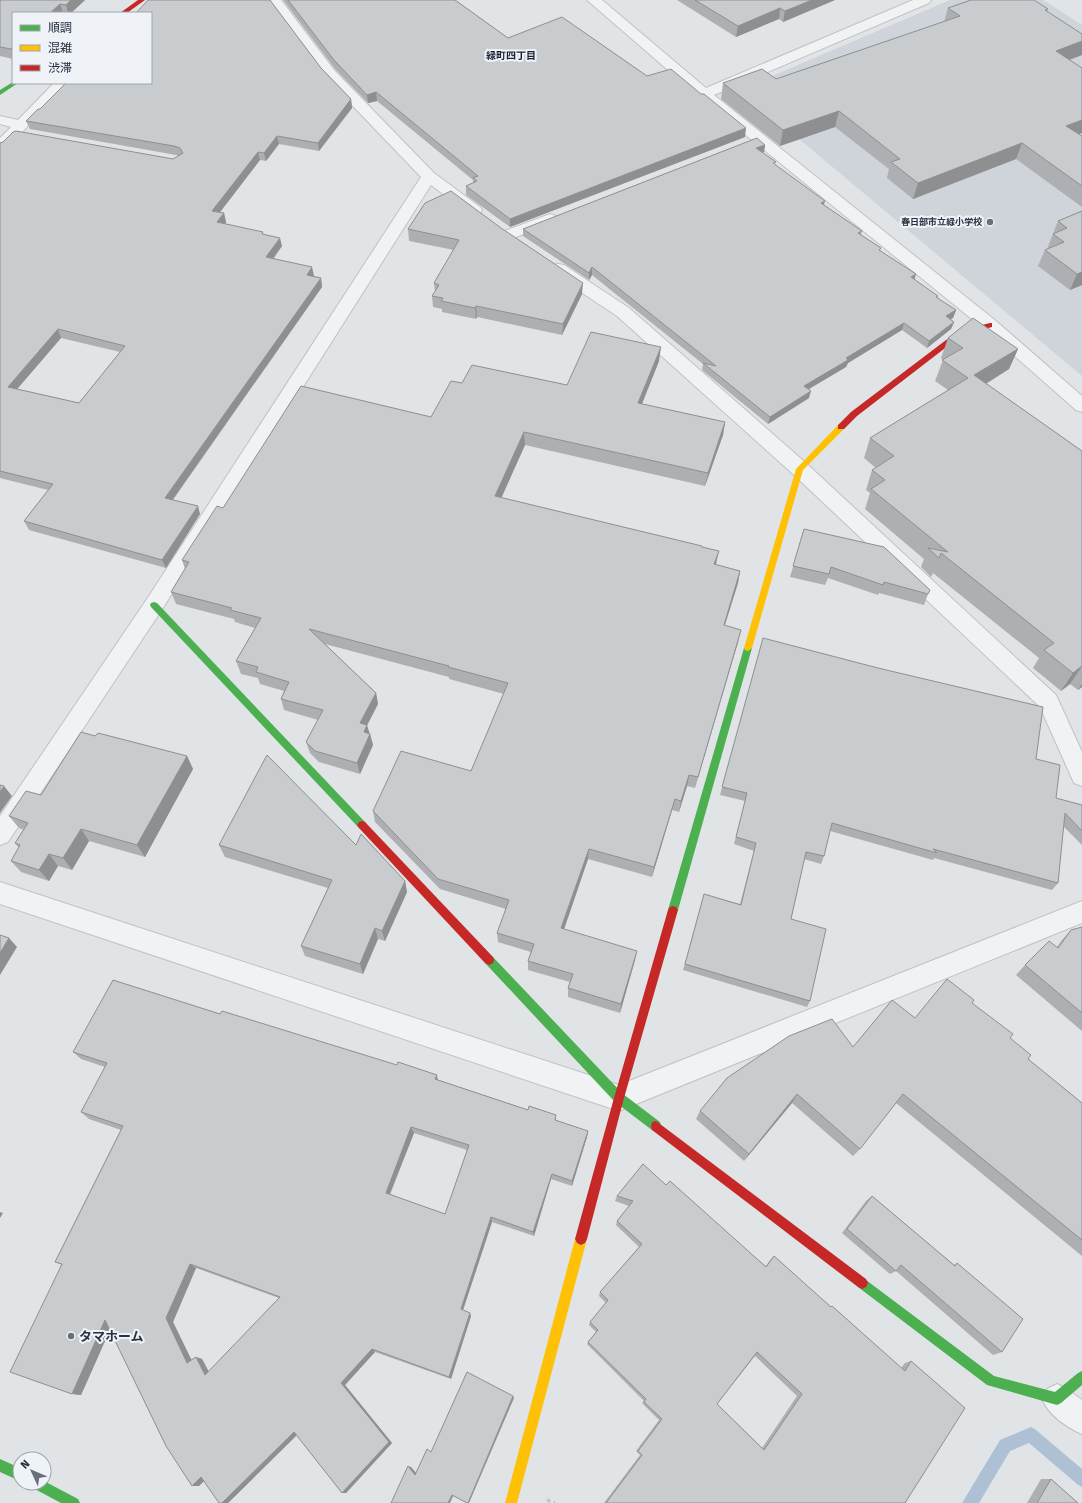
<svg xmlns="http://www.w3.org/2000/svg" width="1082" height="1503" font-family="'Fira Sans','Noto Sans JP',sans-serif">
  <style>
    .built { fill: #cfd3da }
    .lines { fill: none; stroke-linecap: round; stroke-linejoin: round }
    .stream { fill: #aec1d4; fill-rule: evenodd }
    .street-casing { stroke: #bfc2c5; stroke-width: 2 }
    .path { stroke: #c0c2c7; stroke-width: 3; stroke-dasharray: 3.5 3.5; stroke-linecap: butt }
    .street { fill: #f1f2f3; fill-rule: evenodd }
    .fast { fill: #4caf50; fill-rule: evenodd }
    .slow { fill: #ffc107; fill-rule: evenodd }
    .jam { fill: #c62828; fill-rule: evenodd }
    .wall { fill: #adafb2; fill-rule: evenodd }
    .shaded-wall { fill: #8d8f91 }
    .building { fill: #c9cccf; stroke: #8d8f91; fill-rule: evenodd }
    .poi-dot { fill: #68707b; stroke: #eff2f7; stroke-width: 1.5 }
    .labels { text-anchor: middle; stroke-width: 4; stroke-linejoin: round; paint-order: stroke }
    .far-poi-label { font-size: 9px; font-weight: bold; fill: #273141; stroke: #eff2f7; text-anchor: end }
    .far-neighbourhood-label { font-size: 10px; font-weight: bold; fill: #192232; stroke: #eff2f7 }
    .near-poi-label { font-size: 13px; font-weight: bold; fill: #273141; stroke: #eff2f7; text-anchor: start }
  </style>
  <rect width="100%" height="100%" fill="#e1e4e7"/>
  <polygon class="built" points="950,0 1043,0 1082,25 1082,376 786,128 753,84"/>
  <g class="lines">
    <polygon class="stream" points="1031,1427 1036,1430 1082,1469 1082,1487 1077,1484 1029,1443 1010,1451 979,1503 962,1503 1000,1440"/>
    <defs>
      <g id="street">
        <polygon points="267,0 281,0 334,70 434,173 480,207 482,210 480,213 474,215 468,213 431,185 161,611 8,842 0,845 0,816 147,599 421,177 324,76"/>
        <polygon points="587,0 602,0 706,88 913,0 931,0 929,3 714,95 996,321 1082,396 1082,412 1076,410 984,329 699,97"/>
        <polygon points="54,83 69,83 5,150 0,151 0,138 11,127 0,124 0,116 18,120"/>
        <polygon points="550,214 556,216 558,219 556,222 508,240 502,238 500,235 502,232"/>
        <polygon points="558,264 564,265 629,308 807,464 1056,695 1082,752 1082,786 1074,783 1040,707 793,474 617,316 552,273 550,269 552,265"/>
        <polygon points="0,882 619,1085 1082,901 1082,923 619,1111 0,904"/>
        <path d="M1057 1384 1067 1389 1082 1400V1434C1066 1427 1049 1415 1042 1399L1047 1389Z"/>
      </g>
    </defs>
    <use href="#street" class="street-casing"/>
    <polyline class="path" points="547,1500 555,1503"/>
    <use href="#street" class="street"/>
    <g class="fast">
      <polygon points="13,82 13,83 18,83 0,95 0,90"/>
      <polygon points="154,602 157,603 365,822 367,825 365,828 362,829 359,828 151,607 150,605 151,603"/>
      <polygon points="748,645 752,648 678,910 676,913 673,914 670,913 668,910 744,648"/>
      <polygon points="489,955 493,957 623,1094 660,1122 661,1126 660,1130 656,1131 652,1130 615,1102 485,963 484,960 485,957"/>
      <polygon points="862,1277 994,1376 1055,1392 1078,1373 1082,1371 1082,1385 1061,1403 1057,1405 987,1385 858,1287 856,1283 858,1279"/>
      <polygon points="0,1459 20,1468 20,1481 0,1472"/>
      <polygon points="44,1481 78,1499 80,1503 61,1503 31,1487 29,1483 44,1483"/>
    </g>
    <g class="slow">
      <polygon points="841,424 844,425 844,429 803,470 752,648 748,651 745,650 744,648 796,469 838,425"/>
      <polygon points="581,1233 585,1235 587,1239 517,1503 505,1503 575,1239 577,1235"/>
    </g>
    <g class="jam">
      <polygon points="138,0 145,0 127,13 120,13"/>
      <polygon points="990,323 992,323 992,327 962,335 857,416 844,429 838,429 838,425 851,412 958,331"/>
      <polygon points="362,821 365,822 493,957 494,960 493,963 489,965 485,963 359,828 357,825 359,822"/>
      <polygon points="673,906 676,907 678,910 624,1098 587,1239 585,1243 581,1245 577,1243 575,1239 614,1098 668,910 670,907"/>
      <polygon points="656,1121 866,1279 868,1283 866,1287 862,1289 858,1287 652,1130 651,1126 652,1122"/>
    </g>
  </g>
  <g class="wall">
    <polygon points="0,0 85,0 71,13 13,13 13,59 0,56"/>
    <polygon points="283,0 455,0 508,38 647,76 745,137 510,227 466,195 466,186 473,183 473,180 377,101 368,103 335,69"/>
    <polygon points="677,0 835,0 783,22 779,19 736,37"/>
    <polygon points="948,8 1048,9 1047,11 1082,55 1069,60 1079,134 1082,136 1082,207 1016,159 913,199 887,178 889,169 835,127 780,146 721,99 723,83 776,79 944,22"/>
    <path d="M321 68 351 99 352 108 319 151 279 144 266 161 260 160 220 212 224 213 226 222 225 224 264 234 282 246 274 258 314 276H313L321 278 322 287 173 500 200 514 166 568 29 530 24 521 48 490 0 478V143L173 159 179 156 176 155 30 129 26 121 40 109ZM61 338 120 352 79 403 17 389Z"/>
    <polygon points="765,145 764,152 763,153 775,165 824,205 862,231 861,235 881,248 880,251 914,280 937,298 956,310 953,318 950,319 954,322 951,329 927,348 902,330 848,363 846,367 809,389 809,398 768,424 702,370 703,364 592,275 589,280 523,236 523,229"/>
    <polygon points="425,203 582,294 562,335 477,317 476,319 442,312 442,309 433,307 432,296 435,292 434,283 454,250 409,241 408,229"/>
    <polygon points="1082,211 1082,285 1070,290 1038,266 1045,250 1047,249 1058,221"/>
    <polygon points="948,338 1018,349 1009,369 986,384 1082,451 1082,687 1078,690 1070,684 1061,691 1033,668 1039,658 933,573 931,577 921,567 924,559 865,509 870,493 866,490 872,470 876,468 864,458 870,438 948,390 935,381 943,360 941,358"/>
    <polygon points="659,361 642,404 725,422 723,435 705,486 525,445 501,498 702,547 716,565 740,571 738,583 725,625 738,642 695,788 687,786 679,812 672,810 652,877 588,859 564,929 635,960 620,1013 568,997 568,988 570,982 528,970 528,961 531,952 498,942 497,933 506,909 440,889 375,822 373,811 471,771 504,694 449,679 449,677 325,644 376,693 378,704 367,726 369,733 370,734 373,745 360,774 319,762 310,753 306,742 318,720 284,710 281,699 284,691 260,684 258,678 241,674 236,661 255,628 235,622 234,619 176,604 171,592 185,569 182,560 223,508 431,417 462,383 567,385"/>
    <polygon points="804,529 928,594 924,605 879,593 878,595 828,578 825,585 790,577"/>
    <polygon points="763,638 1036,759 1056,798 1082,805 1082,845 1063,826 1058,883 1052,890 934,858 933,860 830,831 824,856 821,864 804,859 791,919 810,1001 807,1007 683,970 704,894 740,904 754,851 734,844 745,801 720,795"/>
    <polygon points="95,736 187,756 193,769 145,857 89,841 72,870 58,866 49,881 21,872 11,861 19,848 15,843 24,830 19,828 9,816 41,795"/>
    <polygon points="219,845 356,845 405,881 407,892 385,941 378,939 363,974 305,956 301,946 328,888 225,857"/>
    <polygon points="1082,927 1082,1031 1016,975 1025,965 1057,947 1062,940 1071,930"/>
    <polygon points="972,1003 1010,1038 1028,1059 1082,1103 1082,1256 896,1103 860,1149 853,1156 792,1103 744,1161 696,1119 700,1111 853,1047 915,1018"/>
    <path d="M220 1014 438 1080 528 1110 556 1115V1121L588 1131 587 1137 572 1186 551 1179 534 1236 492 1222 463 1310 471 1316 451 1379 375 1352 345 1385 392 1443 346 1493H342L297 1435 228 1503 204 1481 199 1486H192L110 1330 81 1395 72 1394 62 1265 55 1262 121 1130 89 1119 81 1112 105 1067 81 1059 73 1052ZM414 1133 467 1150 445 1214 390 1195ZM196 1268 279 1298 209 1372 202 1359 196 1357 191 1360 173 1322Z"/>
    <path d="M666 1185 766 1266 770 1260 774 1256 830 1307 832 1306 901 1368 905 1363 911 1361 905 1503H604L640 1455 636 1451 659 1420 642 1403 644 1401 587 1344 588 1342 596 1332 589 1325 590 1322 606 1303 599 1296 600 1292 639 1247 616 1225 617 1221 629 1206 615 1201 617 1196ZM755 1356 797 1396 762 1448 717 1404Z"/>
    <polygon points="872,1196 954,1265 957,1263 1002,1352 993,1355 896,1271 890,1274 842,1233 866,1201"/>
    <polygon points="1041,1479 1051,1479 1078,1503 1027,1503"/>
  </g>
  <g class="shaded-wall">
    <polygon points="71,0 85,0 71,13 68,13 66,5"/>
    <polygon points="812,0 835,0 783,22 785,11"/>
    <polygon points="60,4 63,13 50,13"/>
    <polygon points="780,8 779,19 736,37 738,26"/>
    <polygon points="1082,41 1082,55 1050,67 1056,51"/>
    <polygon points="13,47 13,56 11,49"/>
    <polygon points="376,92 377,101 368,103 367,95"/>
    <polygon points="351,99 352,108 319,151 318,143"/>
    <polygon points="839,111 835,127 780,146 783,130"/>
    <polygon points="1082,120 1082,133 1060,142 1066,126"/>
    <polygon points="746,128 745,137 510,227 510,219"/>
    <polygon points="277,136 279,144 266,161 264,153"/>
    <polygon points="1022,143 1016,159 913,199 918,183"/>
    <polygon points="765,145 764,152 755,155 756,148"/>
    <polygon points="258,152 260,160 214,220 212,211"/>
    <polygon points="825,201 823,208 821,203"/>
    <polygon points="224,213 226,222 219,231 217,222"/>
    <polygon points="280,238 282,246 268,265 266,257"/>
    <polygon points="312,267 314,276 309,284 307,275"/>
    <polygon points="592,267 592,275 589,280 589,273"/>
    <polygon points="1082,272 1082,285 1070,290 1077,274"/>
    <polygon points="916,274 914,282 911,277"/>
    <polygon points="321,278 322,287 168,506 165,498"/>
    <polygon points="583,283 582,294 562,335 563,324"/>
    <polygon points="476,306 477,317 476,319 475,308"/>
    <polygon points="956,310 953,318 943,323 946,316"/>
    <polygon points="954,322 951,329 927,348 929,341"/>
    <polygon points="904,323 902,330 848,363 846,367 802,393 804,386 846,358"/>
    <polygon points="58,329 61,338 12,395 8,387"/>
    <polygon points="661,347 659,361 637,416 638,403"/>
    <polygon points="1018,349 1009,369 966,396 974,375"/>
    <polygon points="811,391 809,398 768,424 770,417"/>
    <polygon points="725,422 723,435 705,486 708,473"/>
    <polygon points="524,432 525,445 496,510 495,496"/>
    <polygon points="198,506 200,514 166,568 162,560"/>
    <polygon points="719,551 716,564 712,577 714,564"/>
    <polygon points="740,571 738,583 721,637 724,625"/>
    <polygon points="741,630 738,642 695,788 698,777"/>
    <polygon points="1082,666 1070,684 1061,691 1073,673"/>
    <polygon points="1082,684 1082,687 1078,690"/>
    <polygon points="376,693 378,704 367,725 370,735 370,734 373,745 360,774 357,763 360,723"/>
    <polygon points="187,756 193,769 145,857 137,845"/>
    <polygon points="689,775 687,786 679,812 681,801"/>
    <polygon points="4,786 12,796 0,813 0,792"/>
    <polygon points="675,799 672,810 652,877 654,867"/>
    <polygon points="81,829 89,841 72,870 63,858"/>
    <polygon points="589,849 588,859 561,938 561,928"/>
    <polygon points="49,854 58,866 49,881 39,870"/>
    <polygon points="405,881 407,892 385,941 382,931"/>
    <polygon points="375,928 378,939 363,974 360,964"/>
    <polygon points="9,938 17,947 0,975 0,953"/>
    <polygon points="637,951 635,960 620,1013 621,1004"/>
    <polygon points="437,1075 438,1082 435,1079"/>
    <polygon points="797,1094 792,1103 744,1161 749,1154"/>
    <polygon points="411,1127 414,1133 388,1198 386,1193"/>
    <polygon points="588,1131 587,1137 572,1186 572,1181"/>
    <polygon points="552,1174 551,1179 534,1236 533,1232"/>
    <polygon points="0,1212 3,1213 0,1218"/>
    <polygon points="491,1217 492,1222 462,1313 461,1309"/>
    <polygon points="190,1264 196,1268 173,1322 194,1365 187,1363 166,1318"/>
    <polygon points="470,1313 471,1316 451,1379 449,1377"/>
    <polygon points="105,1320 113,1323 81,1395 72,1394"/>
    <polygon points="372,1349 375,1352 345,1385 392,1443 346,1493 342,1493 341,1383"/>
    <polygon points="196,1357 202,1359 212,1378 205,1375"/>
    <polygon points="513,1396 514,1398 469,1503 468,1503"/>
    <polygon points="294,1432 299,1433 228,1503 222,1503"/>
    <polygon points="408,1466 411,1467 418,1475 415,1475"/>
    <polygon points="201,1477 208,1477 199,1486 192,1486"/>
    <polygon points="454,1494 450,1503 448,1503 452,1495"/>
  </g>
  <g class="building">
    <polygon points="0,0 71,0 66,5 60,4 50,13 13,13 13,47 11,49 0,47"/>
    <path d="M148 0H270L321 68 351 99 318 143 277 136 264 153 258 152 212 211 224 213 217 222 263 232 262 234 280 238 266 257 312 267 307 275 321 278 165 498 198 506 162 560 24 521 53 484 0 471V143L3 142 13 132 16 131 173 159 183 153 180 148 174 146 26 121 38 109H40L66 83H151V13H136ZM58 329 125 346 79 403 8 387Z"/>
    <polygon points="288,0 455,0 508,38 562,17 647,76 671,69 701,94 704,94 746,128 510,219 466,186 477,181 473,178 478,176 376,92 367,95 334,60"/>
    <polygon points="695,0 812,0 785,11 780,8 738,26"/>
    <polygon points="971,0 1034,0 1048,9 1045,10 1082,34 1082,41 1056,51 1082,68 1082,120 1066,126 1082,136 1082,186 1022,143 918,183 891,162 900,159 839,111 783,130 723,83 762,69 776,79 960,16 948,8"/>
    <polygon points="757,138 765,145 756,148 776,162 773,163 825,201 821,203 862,231 858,233 881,248 879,250 916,274 911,277 938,296 936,297 956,310 946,316 954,322 929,341 904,323 846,358 848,360 804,386 811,391 770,417 703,363 716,366 592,267 589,273 523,229"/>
    <polygon points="451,191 501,228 583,283 563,324 476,306 475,308 441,301 443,298 432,296 439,285 434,283 459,240 408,229 425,203"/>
    <polygon points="1082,211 1082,272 1077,274 1045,250 1064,242 1053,234 1067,228 1058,221"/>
    <polygon points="973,318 1018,349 974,375 1082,451 1082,666 1073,673 1044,650 1054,643 941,553 939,558 928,548 948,552 871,489 885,480 872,470 894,456 870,438 968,378 942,360 963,348 948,338"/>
    <polygon points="591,332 661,347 638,403 725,422 708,473 524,432 495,496 702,546 702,547 719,551 714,564 740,571 724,625 741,630 698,777 689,775 681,801 675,799 654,867 589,849 561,928 637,951 621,1004 568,988 573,974 528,961 534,944 497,933 509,900 438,879 373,811 401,751 471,771 508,683 448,667 449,666 309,629 376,693 360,723 367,725 364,732 370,734 357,763 315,751 306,742 323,710 281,699 289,682 256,672 258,667 236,661 261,618 230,610 232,608 171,592 189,562 182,560 217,506 223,508 301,386 431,417 451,381 462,383 472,365 567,385"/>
    <polygon points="804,529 884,547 930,590 928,594 884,582 883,585 831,567 829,574 793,566"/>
    <polygon points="763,638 878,668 1043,707 1036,759 1060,765 1056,798 1082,805 1082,831 1065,813 1058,883 933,849 937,853 832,823 824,856 806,852 791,919 826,929 810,1001 685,964 704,894 741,905 756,843 736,837 747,793 722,787"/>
    <polygon points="81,732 95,736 98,733 187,756 137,845 81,829 63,858 49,854 39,870 11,861 20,845 15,843 28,823 9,816 26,791 41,795"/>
    <polygon points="267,755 356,845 361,834 405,881 382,931 375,928 360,964 301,946 332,880 219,845"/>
    <polygon points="0,785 4,786 0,792"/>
    <polygon points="1082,927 1082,1013 1025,965 1049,941 1058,948 1071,930"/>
    <polygon points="0,935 9,938 0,953"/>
    <polygon points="947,979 974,1000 972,1003 1013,1034 1010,1038 1031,1055 1028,1059 1082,1103 1082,1240 903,1094 860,1149 797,1094 749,1154 700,1111 727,1078 789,1036 832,1019 853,1047 892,1000 915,1018"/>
    <path d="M113 980 220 1014 222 1011 397 1065 398 1062 437 1075 435 1079 528 1110 529 1106 556 1115 555 1120 588 1131 572 1181 552 1174 533 1232 491 1217 461 1309 470 1313 449 1377 372 1349 341 1383 389 1442 342 1493 294 1432 222 1503H219L201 1477 192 1486 166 1446 105 1320 72 1394 10 1372 62 1264 55 1262 123 1126 81 1112 107 1063 73 1052ZM411 1127 469 1145 445 1214 386 1193ZM190 1264 280 1297 205 1375 196 1357 187 1363 166 1318Z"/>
    <path d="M643 1164 666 1185 670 1181 766 1267 774 1256 831 1307 832 1306 905 1371 911 1361 965 1408 905 1503H606L642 1455 638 1451 662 1419 644 1402 646 1399 588 1342 598 1330 590 1322 608 1300 600 1292 642 1244 617 1221 633 1201 617 1196ZM757 1352 802 1394 764 1450 717 1404Z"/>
    <polygon points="872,1196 955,1266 957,1263 1023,1319 1002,1352 901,1265 896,1271 847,1229"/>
    <polygon points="467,1372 513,1396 468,1503 467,1503 452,1495 448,1503 391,1503 408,1466 415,1475 427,1449 431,1452"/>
    <polygon points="1051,1479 1078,1503 1037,1503"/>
  </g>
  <g class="poi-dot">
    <circle cx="990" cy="222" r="4"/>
    <circle cx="71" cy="1336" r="4"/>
  </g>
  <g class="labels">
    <g class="far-poi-label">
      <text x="982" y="225">春日部市立緑小学校</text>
    </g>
    <g class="far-neighbourhood-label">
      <text x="511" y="59">緑町四丁目</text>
    </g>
    <g class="near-poi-label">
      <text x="79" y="1341">タマホーム</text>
    </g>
  </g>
  <rect x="12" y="12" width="140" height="72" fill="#eff2f7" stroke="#9fa5ae"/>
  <rect x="20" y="25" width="20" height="6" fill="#4caf50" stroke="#9fa5ae"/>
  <text x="48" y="32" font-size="12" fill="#273141">順調</text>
  <rect x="20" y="45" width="20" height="6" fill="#ffc107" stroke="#9fa5ae"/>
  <text x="48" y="52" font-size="12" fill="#273141">混雑</text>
  <rect x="20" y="65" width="20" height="6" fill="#c62828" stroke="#9fa5ae"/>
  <text x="48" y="72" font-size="12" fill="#273141">渋滞</text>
  <g transform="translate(32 1471) rotate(314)"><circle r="19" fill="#eff2f7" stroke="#9fa5ae"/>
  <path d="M0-3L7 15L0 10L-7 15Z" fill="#68707b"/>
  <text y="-6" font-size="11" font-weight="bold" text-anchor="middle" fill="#273141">N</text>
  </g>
</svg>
